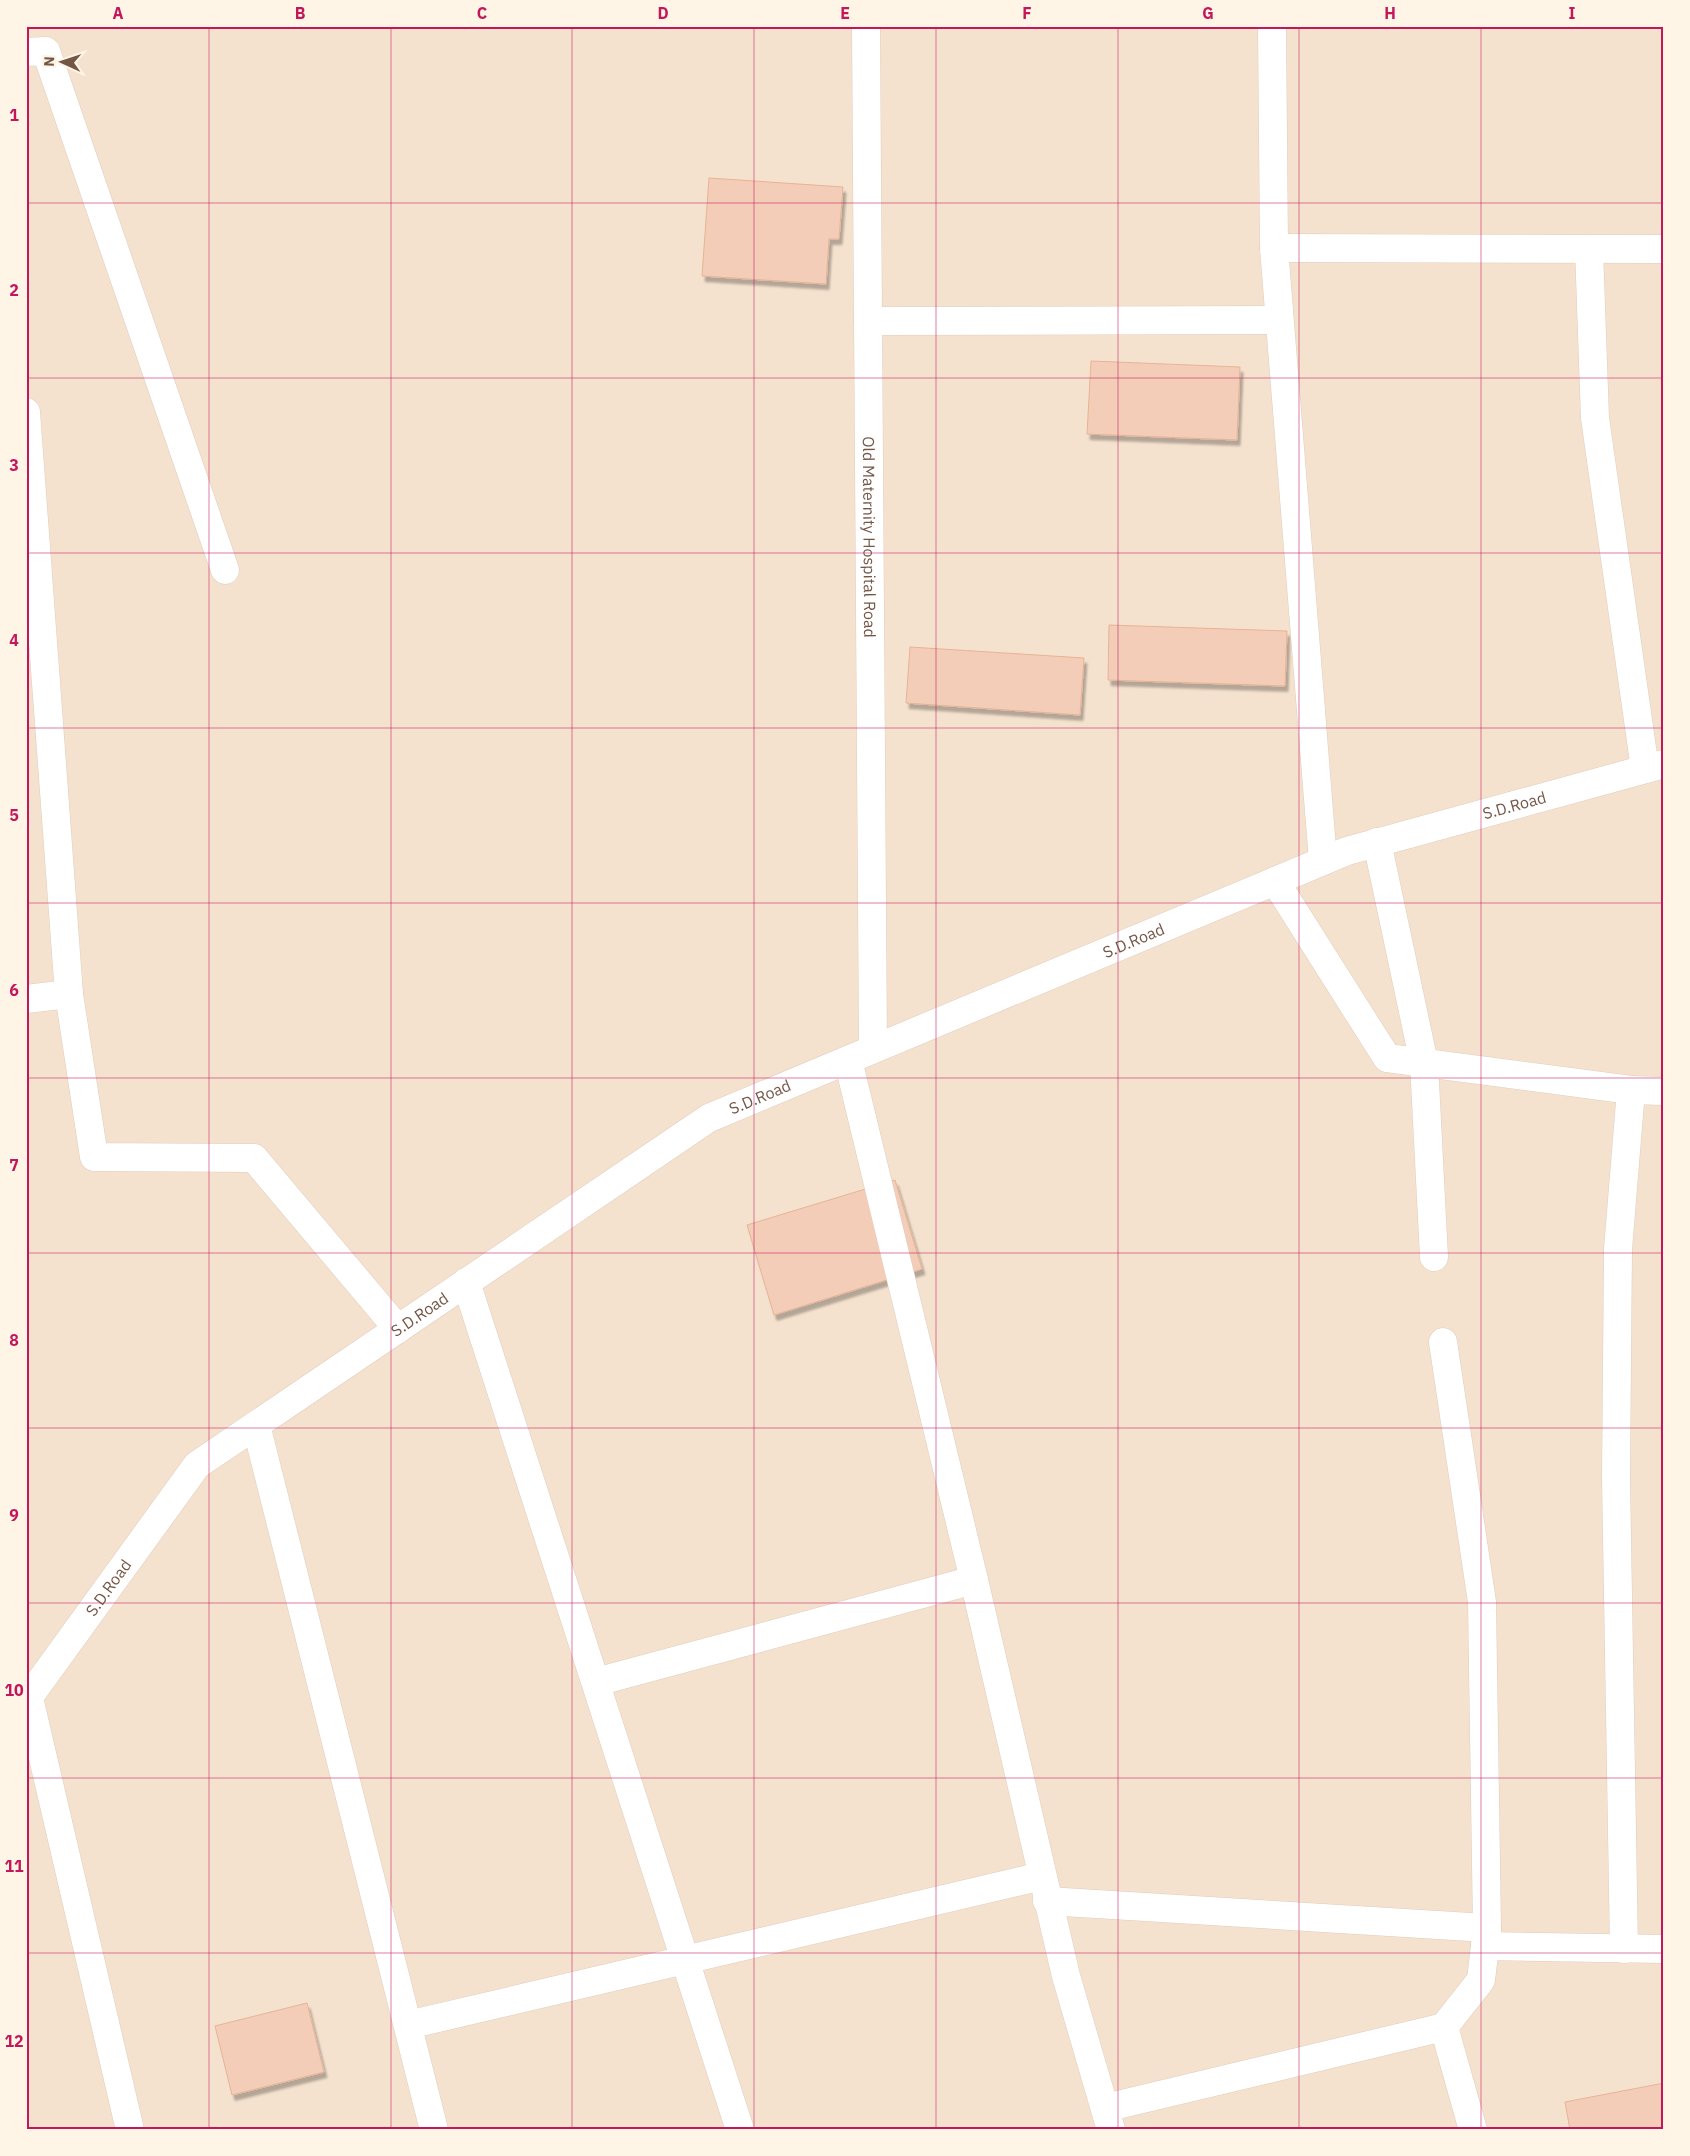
<svg xmlns="http://www.w3.org/2000/svg" width="1690" height="2156" font-family="'IBM Plex Sans',sans-serif">
  <style>
    .residential { fill: #f5e2ce }
    .building { fill: #f3cdb7; stroke: #e7b396; filter: url(#shadow) }
    .lines { fill: none; stroke-linecap: round; stroke-linejoin: round }
    .minor-casing { stroke: #e1ccbc; stroke-width: 29 }
    .tertiary-casing { stroke: #e1ccbc; stroke-width: 29 }
    .minor { stroke: #fff; stroke-width: 28 }
    .tertiary { stroke: #fff; stroke-width: 28 }
    .grid { fill: none; stroke: #c2185b; stroke-width: 1; stroke-opacity: 0.55 }
    .labels { text-anchor: middle; stroke-width: 4; stroke-linejoin: round; paint-order: stroke }
    .street-label { font-size: 16px; fill: #745647; stroke: #fff5e7 }
    .neatline { fill: none; stroke: #c2185b; stroke-width: 2 }
    .grid-label { font-size: 16px; text-anchor: middle; font-weight: bold; fill: #c2185b }
  </style>
  <defs>
    <filter id="shadow"><feDropShadow dx="3" dy="5.5" stdDeviation="1" flood-color="#0004"/></filter>
  </defs>
  <rect width="100%" height="100%" fill="#fdf1e0"/>
  <rect class="residential" x="26" y="26" width="1638" height="2104"/>
  <g class="building">
    <polygon points="709,178 843,187 839,239 829,239 826,284 702,276"/>
    <polygon points="1091,361 1240,367 1237,440 1087,434"/>
    <polygon points="1109,625 1287,631 1285,686 1108,680"/>
    <polygon points="910,647 1084,658 1080,715 906,703"/>
    <polygon points="895,1180 922,1269 774,1315 747,1225"/>
    <polygon points="307,2003 324,2072 232,2095 215,2026"/>
    <polygon points="1664,2083 1664,2130 1570,2130 1565,2102"/>
  </g>
  <g class="lines">
    <defs>
      <g id="minor">
        <polyline points="1272,26 1274,248 1323,861"/>
        <polyline points="26,52 46,51 225,570"/>
        <polyline points="1274,248 1664,249"/>
        <polyline points="1589,249 1595,418 1645,769"/>
        <polyline points="868,321 1279,320"/>
        <polyline points="26,412 69,994 94,1157 254,1158 398,1329"/>
        <polyline points="1377,842 1424,1063 1434,1257"/>
        <polyline points="1275,881 1387,1058 1631,1090 1664,1091"/>
        <polyline points="26,999 69,994"/>
        <polyline points="848,1060 974,1580 1066,1976 1111,2130"/>
        <polyline points="466,1282 740,2130"/>
        <polyline points="1443,1342 1482,1602 1487,1928"/>
        <polyline points="256,1425 434,2130"/>
        <polyline points="596,1682 974,1580"/>
        <polyline points="29,1698 130,2130"/>
        <polyline points="1047,1901 1487,1928 1481,1980 1444,2027"/>
        <polyline points="1485,1946 1664,1949"/>
        <polyline points="1624,1949 1616,1478 1618,1249 1631,1090"/>
        <polyline points="408,2025 1042,1876"/>
        <polyline points="1105,2108 1444,2027 1473,2130"/>
      </g>
      <g id="tertiary">
        <path id="s1" d="M866 26 873 1049"/>
        <path id="s2" d="M26 1701 197 1465 709 1118 1347 851 1664 764"/>
      </g>
    </defs>
    <use href="#minor" class="minor-casing"/>
    <use href="#tertiary" class="tertiary-casing"/>
    <use href="#minor" class="minor"/>
    <use href="#tertiary" class="tertiary"/>
  </g>
  <path class="grid" d="M209 26V2130M391 26V2130M572 26V2130M754 26V2130M936 26V2130M1118 26V2130M1299 26V2130M1481 26V2130M26 203H1664M26 378H1664M26 553H1664M26 728H1664M26 903H1664M26 1078H1664M26 1253H1664M26 1428H1664M26 1603H1664M26 1778H1664M26 1953H1664"/>
  <g class="labels">
    <g class="street-label">
      <text dy="6" stroke="none"><textPath href="#s1" startOffset="511">Old Maternity Hospital Road</textPath></text>
      <text dy="6" stroke="none"><textPath href="#s2" startOffset="1775">S.D.Road</textPath></text>
      <text dy="6" stroke="none"><textPath href="#s2" startOffset="1370">S.D.Road</textPath></text>
      <text dy="6" stroke="none"><textPath href="#s2" startOffset="965">S.D.Road</textPath></text>
      <text dy="6" stroke="none"><textPath href="#s2" startOffset="560">S.D.Road</textPath></text>
      <text dy="6" stroke="none"><textPath href="#s2" startOffset="140">S.D.Road</textPath></text>
    </g>
  </g>
  <rect width="1690" height="2156" fill="none" stroke="#fff5e7" stroke-width="55"/>
  <g transform="translate(62 62) rotate(273)" stroke="#fff5e7" stroke-width="4" paint-order="stroke">
  <path d="M0-4L9 19L0 12L-9 19Z" fill="#745647"/>
  <text y="-8" font-size="14" font-weight="bold" text-anchor="middle" fill="#745647">N</text>
  </g>
  <rect x="28" y="28" width="1634" height="2100" class="neatline"/>
  <g class="grid-label">
    <text x="118" y="19">A</text>
    <text x="300" y="19">B</text>
    <text x="482" y="19">C</text>
    <text x="663" y="19">D</text>
    <text x="845" y="19">E</text>
    <text x="1027" y="19">F</text>
    <text x="1208" y="19">G</text>
    <text x="1390" y="19">H</text>
    <text x="1572" y="19">I</text>
    <text x="14" y="121">1</text>
    <text x="14" y="296">2</text>
    <text x="14" y="471">3</text>
    <text x="14" y="646">4</text>
    <text x="14" y="821">5</text>
    <text x="14" y="996">6</text>
    <text x="14" y="1171">7</text>
    <text x="14" y="1346">8</text>
    <text x="14" y="1521">9</text>
    <text x="14" y="1696">10</text>
    <text x="14" y="1872">11</text>
    <text x="14" y="2047">12</text>
  </g>
</svg>
